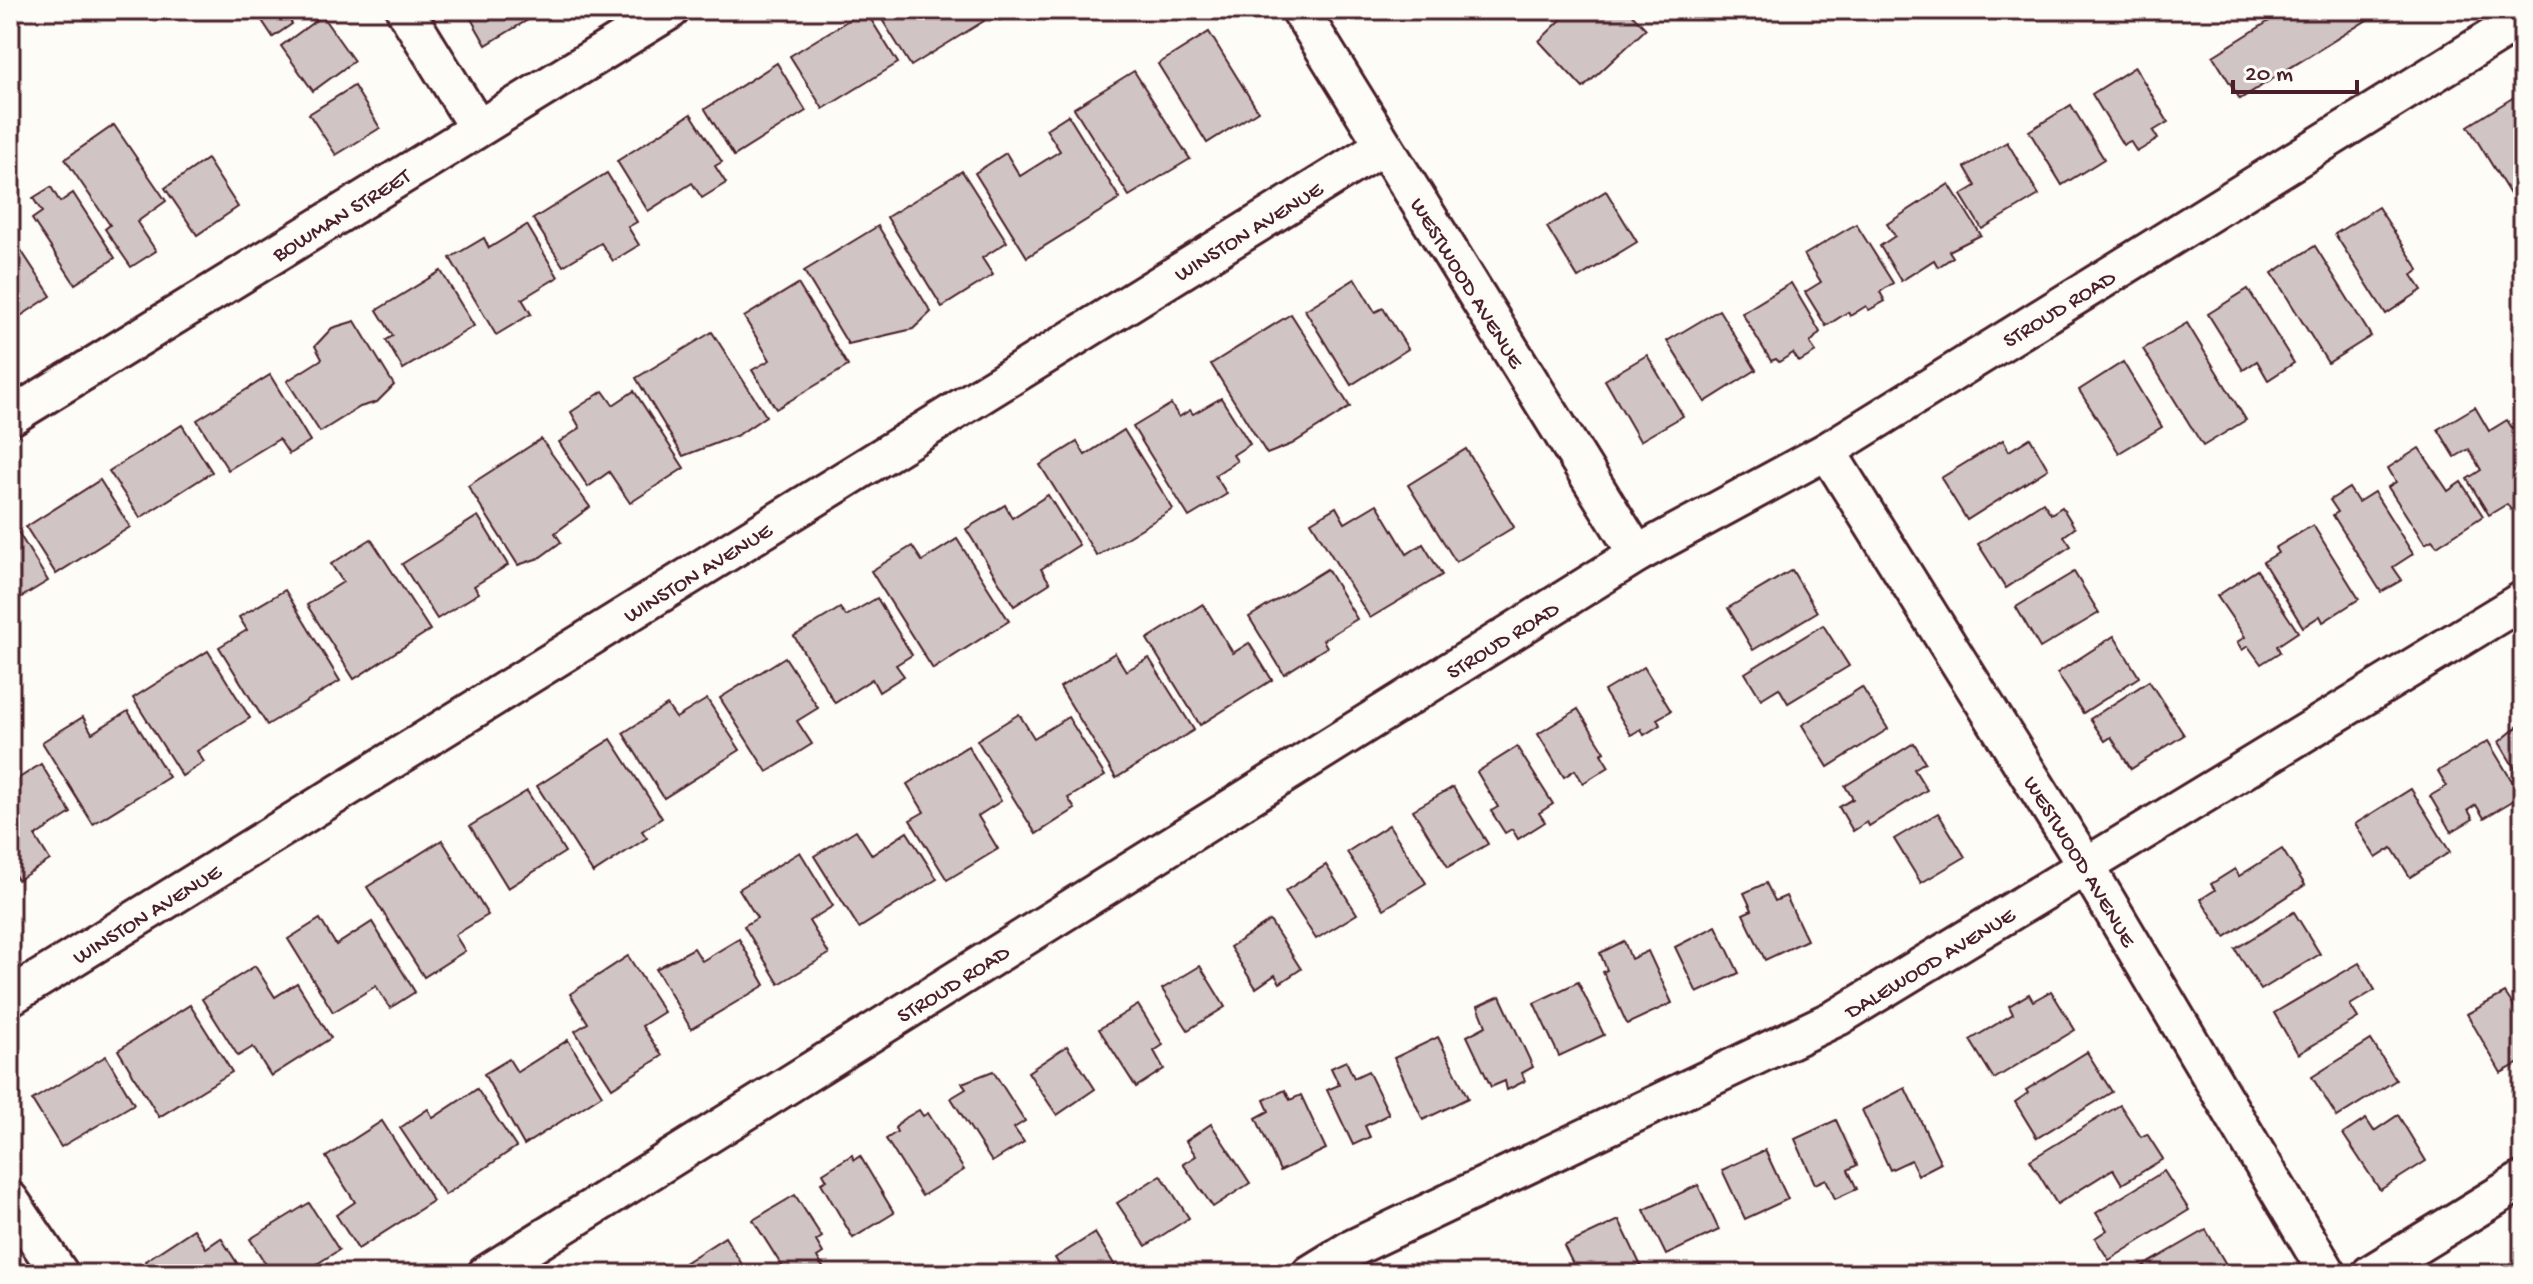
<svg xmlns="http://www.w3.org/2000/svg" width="2533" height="1284" font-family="'Gochi Hand',sans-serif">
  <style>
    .building { fill: #d0c5c4; stroke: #4a1f2b; stroke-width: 2 }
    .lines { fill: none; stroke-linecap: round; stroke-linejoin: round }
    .street-casing { stroke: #4a1f2b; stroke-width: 42 }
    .street { stroke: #fdfcf7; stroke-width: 36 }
    .labels { text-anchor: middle; stroke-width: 8; stroke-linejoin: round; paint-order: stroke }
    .street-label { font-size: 22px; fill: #4a1f2b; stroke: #fdfcf7 }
  </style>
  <rect width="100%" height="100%" fill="#fdfcf7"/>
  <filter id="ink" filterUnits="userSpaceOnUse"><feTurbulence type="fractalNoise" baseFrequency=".0125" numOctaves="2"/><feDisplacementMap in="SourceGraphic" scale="16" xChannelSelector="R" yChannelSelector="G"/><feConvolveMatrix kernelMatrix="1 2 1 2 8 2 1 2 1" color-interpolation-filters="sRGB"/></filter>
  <g filter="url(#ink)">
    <g class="building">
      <polygon points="255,10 283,10 292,24 273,37"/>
      <polygon points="466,10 540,10 541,12 486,45"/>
      <polygon points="865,10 898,63 823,109 790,56"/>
      <polygon points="876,10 977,10 984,21 911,66"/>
      <polygon points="994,10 1016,10 1000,20"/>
      <polygon points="1408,10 1432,10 1413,18"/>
      <polygon points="1571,10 1628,10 1646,29 1583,88 1539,41"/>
      <polygon points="2287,10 2383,10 2240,99 2213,56"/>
      <polygon points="322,16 354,61 313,91 281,46"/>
      <polygon points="1209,32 1258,111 1207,143 1158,64"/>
      <polygon points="777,63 806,111 734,156 705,109"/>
      <polygon points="2135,67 2168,122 2153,131 2158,139 2137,152 2130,141 2123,145 2092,94"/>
      <polygon points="1134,71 1190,159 1129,196 1074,108"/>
      <polygon points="354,86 380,128 336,155 309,114"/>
      <polygon points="2514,97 2523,110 2523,192 2513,199 2468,126"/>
      <polygon points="2071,105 2104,159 2062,185 2029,131"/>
      <polygon points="691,114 722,162 715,166 726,183 702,198 692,183 648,211 617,161"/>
      <polygon points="1068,115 1120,199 1027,257 975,173 1006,153 1020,176 1060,151 1046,129"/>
      <polygon points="114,125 166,201 137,222 156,251 131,267 105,229 110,225 65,159"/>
      <polygon points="2007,142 2039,195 1982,229 1961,195 1976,186 1965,167"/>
      <polygon points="207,159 238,207 197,235 165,188"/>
      <polygon points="962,171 1007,242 982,258 993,275 942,307 887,217"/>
      <polygon points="607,173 637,222 628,227 639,245 613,261 601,243 563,266 533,219"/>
      <polygon points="1949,184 1981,235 1949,251 1953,257 1938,267 1934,260 1901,281 1880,246 1895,236 1887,224"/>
      <polygon points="51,187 60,202 73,193 115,258 75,284 32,219 42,212 33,198"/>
      <polygon points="1606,191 1637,242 1578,278 1547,227"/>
      <polygon points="2378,207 2419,270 2412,275 2422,290 2386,314 2335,234"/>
      <polygon points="1856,224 1893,283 1880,292 1885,301 1869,310 1866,306 1850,316 1848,312 1826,326 1805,292 1821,282 1804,255"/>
      <polygon points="527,225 558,277 522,299 531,314 496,335 450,258 484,238 489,248"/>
      <polygon points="878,226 931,312 913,329 848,344 804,271"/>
      <polygon points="15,241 51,296 10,323 10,244"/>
      <polygon points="2315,246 2371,336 2328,363 2272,273"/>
      <polygon points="441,271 474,326 403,369 386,340 393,336 377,310"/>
      <polygon points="1355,279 1375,312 1383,308 1408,349 1351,385 1305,310"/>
      <polygon points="1791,283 1820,332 1810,343 1816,352 1799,362 1793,353 1779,362 1776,359 1771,361 1742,313"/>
      <polygon points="798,284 848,366 776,409 752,370 770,360 744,317"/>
      <polygon points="2248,289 2294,363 2268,380 2257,361 2243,370 2208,314"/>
      <polygon points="1719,310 1756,370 1705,402 1667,341"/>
      <polygon points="1291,314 1350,407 1292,444 1267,454 1211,364"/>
      <polygon points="355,321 394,385 377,402 360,407 320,432 287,381 322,359 315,346 332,328"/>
      <polygon points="2187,323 2246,420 2203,446 2143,349"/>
      <polygon points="712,332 766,416 738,435 683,456 636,378"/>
      <polygon points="1647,355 1683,416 1640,441 1605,380"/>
      <polygon points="2123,362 2162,427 2119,453 2079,390"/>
      <polygon points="270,375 310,441 289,454 279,439 228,470 197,420"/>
      <polygon points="603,391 613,405 634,391 684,468 630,503 609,472 588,487 559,442 580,428 571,412"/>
      <polygon points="1221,398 1250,444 1233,455 1237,461 1215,475 1227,494 1189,517 1133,427 1171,404 1179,417 1190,410 1193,414"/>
      <polygon points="2475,407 2489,431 2507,420 2523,445 2523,503 2511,510 2507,504 2489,515 2467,479 2481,470 2469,449 2455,457 2438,429"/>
      <polygon points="182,425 212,472 140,518 109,471"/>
      <polygon points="1124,430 1173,509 1097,556 1040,465 1077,442 1085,455"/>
      <polygon points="2030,438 2048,469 1967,520 1941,478 2003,440 2009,451"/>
      <polygon points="541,439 590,507 555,533 561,542 539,558 518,565 468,486"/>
      <polygon points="2419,448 2448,491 2461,482 2483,516 2437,546 2432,540 2425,544 2388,487 2396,482 2388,468"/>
      <polygon points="1466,449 1514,527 1456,562 1408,485"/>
      <polygon points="100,480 130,527 56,574 26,527"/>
      <polygon points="2349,488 2358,502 2374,492 2413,554 2393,567 2402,580 2381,592 2333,515 2338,512 2330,500"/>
      <polygon points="1048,495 1079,545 1041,569 1050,583 1014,606 966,529 1005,505 1012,518"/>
      <polygon points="2043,502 2051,514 2062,507 2075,528 2064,536 2071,546 2006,588 1978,544"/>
      <polygon points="1377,504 1407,554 1423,544 1442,575 1370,618 1311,522 1336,507 1345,523"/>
      <polygon points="478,516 508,565 474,586 479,593 437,619 402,564"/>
      <polygon points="2313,525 2359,599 2323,622 2320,616 2303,627 2263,562 2278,553 2275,548"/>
      <polygon points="18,532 48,581 10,604 10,536"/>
      <polygon points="371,539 430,630 354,679 307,605 343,582 331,564"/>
      <polygon points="957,539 1009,621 933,669 871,571 912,546 922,561"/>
      <polygon points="1327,569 1357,619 1323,640 1327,647 1284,674 1249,617"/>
      <polygon points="1792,570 1817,612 1753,650 1728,608"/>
      <polygon points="2257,570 2298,632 2277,646 2280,652 2261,664 2248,646 2242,650 2237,642 2245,637 2217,596"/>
      <polygon points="2074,572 2099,613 2040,648 2016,607"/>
      <polygon points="285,590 340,681 267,725 219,647 247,630 239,617"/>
      <polygon points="877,598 912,655 896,665 904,676 879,692 872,679 835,703 794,636 840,608 846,616"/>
      <polygon points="1203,604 1233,653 1249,643 1272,680 1200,725 1147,639"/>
      <polygon points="1823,625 1849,666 1788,703 1779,688 1761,699 1745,673"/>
      <polygon points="2114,636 2139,677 2083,713 2057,673"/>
      <polygon points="208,651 250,718 197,751 204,762 182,776 133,698"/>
      <polygon points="1115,653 1126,671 1149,658 1194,730 1116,778 1060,687"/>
      <polygon points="785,657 818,708 797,721 812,744 767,772 720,698"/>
      <polygon points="1644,667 1671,711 1657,719 1660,725 1644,735 1641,729 1631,735 1604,691"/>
      <polygon points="2149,681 2184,735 2131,769 2111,737 2105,741 2090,719"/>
      <polygon points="1862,687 1888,729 1828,767 1802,725"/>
      <polygon points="707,699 740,750 664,798 623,733 667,705 676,718"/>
      <polygon points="1578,709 1605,752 1601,754 1609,767 1583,783 1575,770 1564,777 1538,734"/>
      <polygon points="128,711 169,777 93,824 42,742 83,717 92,733"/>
      <polygon points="1019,714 1034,738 1068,717 1105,776 1068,798 1075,809 1036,834 977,740"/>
      <polygon points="2523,722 2523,771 2518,774 2499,742"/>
      <polygon points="611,739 662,818 642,831 647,838 593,873 537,786"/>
      <polygon points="2488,741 2521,796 2484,818 2476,805 2468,810 2473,819 2451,832 2430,796 2447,786 2438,771"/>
      <polygon points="1914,743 1925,762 1914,769 1927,790 1869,826 1867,822 1853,831 1839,807 1853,799 1845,786"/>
      <polygon points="968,746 1001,801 978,816 998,849 947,880 910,820 924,812 907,784"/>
      <polygon points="1517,747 1553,804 1539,813 1545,822 1518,839 1512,829 1505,833 1491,811 1498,807 1477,772"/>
      <polygon points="41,764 71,813 35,836 50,860 18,880 10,868 10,784"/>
      <polygon points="1453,787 1488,844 1448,867 1413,810"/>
      <polygon points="2411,789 2450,852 2410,877 2392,848 2376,858 2355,824"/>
      <polygon points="527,791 565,852 508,888 470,826"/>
      <polygon points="1938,813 1965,857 1921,883 1894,839"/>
      <polygon points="1389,825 1426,883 1384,909 1347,852"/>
      <polygon points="856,830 872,855 907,832 937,879 859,928 814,856"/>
      <polygon points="442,840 488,915 455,935 465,951 424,977 367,887"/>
      <polygon points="2282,849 2305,885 2225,937 2201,899 2215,890 2211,884 2235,869 2239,876"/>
      <polygon points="800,852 833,906 809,921 829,954 779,984 744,926 757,918 739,889"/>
      <polygon points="1326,865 1357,914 1316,939 1285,891"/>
      <polygon points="1766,883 1775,901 1786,896 1807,940 1765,960 1743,914 1752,910 1744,893"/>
      <polygon points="2294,912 2320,954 2261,990 2235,949"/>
      <polygon points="320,919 336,945 372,922 415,992 390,1008 376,986 333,1012 288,939"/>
      <polygon points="1270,921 1301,969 1280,983 1275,975 1256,988 1230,947"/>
      <polygon points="1716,926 1739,973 1697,993 1675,947"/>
      <polygon points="739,939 765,985 691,1029 656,969 694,948 702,961"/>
      <polygon points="1624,941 1631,959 1648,951 1672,1003 1627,1024 1603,972 1607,970 1600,953"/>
      <polygon points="628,956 664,1012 642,1026 662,1056 612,1088 575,1031 588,1023 570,994"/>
      <polygon points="2359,963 2375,990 2350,1005 2358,1018 2298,1054 2274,1013"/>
      <polygon points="255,966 275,997 297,983 331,1038 271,1076 253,1047 238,1056 202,999"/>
      <polygon points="1200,966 1225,1007 1188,1030 1162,989"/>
      <polygon points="1578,982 1604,1035 1559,1056 1534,1003"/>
      <polygon points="2051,991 2075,1030 1994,1079 1970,1040 2013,1014 2009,1006 2029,994 2033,1001"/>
      <polygon points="2505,993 2523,1020 2523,1061 2501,1073 2467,1014"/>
      <polygon points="1500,996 1533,1067 1522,1073 1525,1081 1507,1090 1505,1081 1491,1087 1467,1036 1486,1026 1478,1006"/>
      <polygon points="190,1005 232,1072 159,1117 118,1050"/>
      <polygon points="1138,1005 1163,1045 1154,1051 1164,1069 1136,1087 1099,1029"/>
      <polygon points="1438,1037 1468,1098 1423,1120 1394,1058"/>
      <polygon points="568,1040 602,1095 524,1145 484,1074 509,1059 517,1072"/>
      <polygon points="2371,1040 2396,1080 2337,1117 2312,1077"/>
      <polygon points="1067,1046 1095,1089 1057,1115 1028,1072"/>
      <polygon points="2087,1052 2112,1092 2037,1138 2015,1102 2028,1093 2026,1090"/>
      <polygon points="106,1056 134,1104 61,1147 32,1100"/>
      <polygon points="1346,1061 1354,1078 1368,1071 1389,1114 1365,1126 1370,1137 1353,1145 1327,1090 1339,1085 1331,1068"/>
      <polygon points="993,1071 1025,1121 1014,1128 1024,1142 992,1162 951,1098 966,1089 962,1083"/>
      <polygon points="1905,1088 1941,1163 1918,1175 1911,1160 1890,1170 1862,1110"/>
      <polygon points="477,1089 516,1147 445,1195 400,1128 428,1109 433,1118"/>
      <polygon points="1285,1090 1290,1100 1301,1095 1326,1149 1280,1171 1256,1118 1269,1111 1264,1100"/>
      <polygon points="2120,1105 2141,1137 2147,1134 2163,1159 2122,1184 2113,1169 2057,1204 2030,1160"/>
      <polygon points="919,1110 923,1116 928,1113 964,1170 922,1196 886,1139 897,1132 895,1128 902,1120"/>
      <polygon points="2398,1115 2426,1161 2380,1190 2343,1134 2366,1119 2374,1131"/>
      <polygon points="1836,1120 1857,1165 1848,1170 1857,1189 1835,1199 1826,1179 1815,1184 1795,1139"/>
      <polygon points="382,1121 433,1201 358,1249 336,1215 355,1202 326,1157"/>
      <polygon points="1211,1124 1250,1183 1213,1207 1183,1164 1196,1156 1186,1141"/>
      <polygon points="1765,1150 1788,1199 1745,1219 1722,1170"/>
      <polygon points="852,1155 854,1160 860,1156 894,1213 853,1238 821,1183 827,1180 823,1173"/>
      <polygon points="2164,1171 2189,1210 2109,1260 2095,1238 2107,1230 2096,1213"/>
      <polygon points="1161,1175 1189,1218 1146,1246 1117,1203"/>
      <polygon points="1698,1185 1719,1230 1666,1255 1644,1210"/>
      <polygon points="795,1195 822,1237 816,1241 823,1253 817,1257 824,1269 816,1274 787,1274 753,1220"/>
      <polygon points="309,1203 339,1250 301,1274 272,1274 250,1239"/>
      <polygon points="1619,1220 1641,1266 1624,1274 1578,1274 1564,1246"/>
      <polygon points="194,1229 206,1248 221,1238 244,1274 153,1274 145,1261"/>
      <polygon points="2206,1230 2231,1273 2136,1274 2135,1271"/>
      <polygon points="1095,1233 1120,1274 1065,1274 1055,1258"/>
      <polygon points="725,1237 748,1274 678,1274 675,1269"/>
      <polygon points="1520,1263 1525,1274 1496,1274"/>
    </g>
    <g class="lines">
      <defs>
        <g id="street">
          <polyline points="405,10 477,127"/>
          <path id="s1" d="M1300 10 1637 554"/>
          <path id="s2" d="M10 417 671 10"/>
          <path id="s3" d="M1827 451 2086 866 2328 1274"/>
          <path id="s4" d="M10 997 1383 146"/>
          <polyline points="10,1200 60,1274"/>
          <path id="s5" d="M486 1274 1637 554 1827 451 2501 32 2520 10"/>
          <path id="s6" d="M1310 1274 1349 1250 1838 1017 2523 600"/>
          <polyline points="2370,1274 2523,1180"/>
        </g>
      </defs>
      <use href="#street" class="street-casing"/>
      <use href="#street" class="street"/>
    </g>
  </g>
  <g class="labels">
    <g class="street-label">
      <text dy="8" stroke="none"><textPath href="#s2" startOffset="388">BOWMAN STREET</textPath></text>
      <text dy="8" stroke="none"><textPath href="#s4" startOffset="1456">WINSTON AVENUE</textPath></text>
      <text dy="8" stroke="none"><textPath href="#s1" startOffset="320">WESTWOOD AVENUE</textPath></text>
      <text dy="8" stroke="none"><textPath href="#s5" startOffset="1846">STROUD ROAD</textPath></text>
      <text dy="8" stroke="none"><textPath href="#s4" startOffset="808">WINSTON AVENUE</textPath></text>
      <text dy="8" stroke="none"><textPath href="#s5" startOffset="1198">STROUD ROAD</textPath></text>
      <text dy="8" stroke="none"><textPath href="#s3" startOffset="482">WESTWOOD AVENUE</textPath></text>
      <text dy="8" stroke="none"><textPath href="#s4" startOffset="160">WINSTON AVENUE</textPath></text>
      <text dy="8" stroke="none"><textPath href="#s6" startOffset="694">DALEWOOD AVENUE</textPath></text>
      <text dy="8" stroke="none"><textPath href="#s5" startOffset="550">STROUD ROAD</textPath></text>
    </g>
  </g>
  <rect width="2533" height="1284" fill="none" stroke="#fdfcf7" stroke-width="40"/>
  <rect x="20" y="20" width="2493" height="1244" fill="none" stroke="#4a1f2b" stroke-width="3" filter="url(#ink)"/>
  <path d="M2233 80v12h124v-12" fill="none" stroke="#4a1f2b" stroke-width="4"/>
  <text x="2245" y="80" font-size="24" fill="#4a1f2b" stroke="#fdfcf7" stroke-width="6" paint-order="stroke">20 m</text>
</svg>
